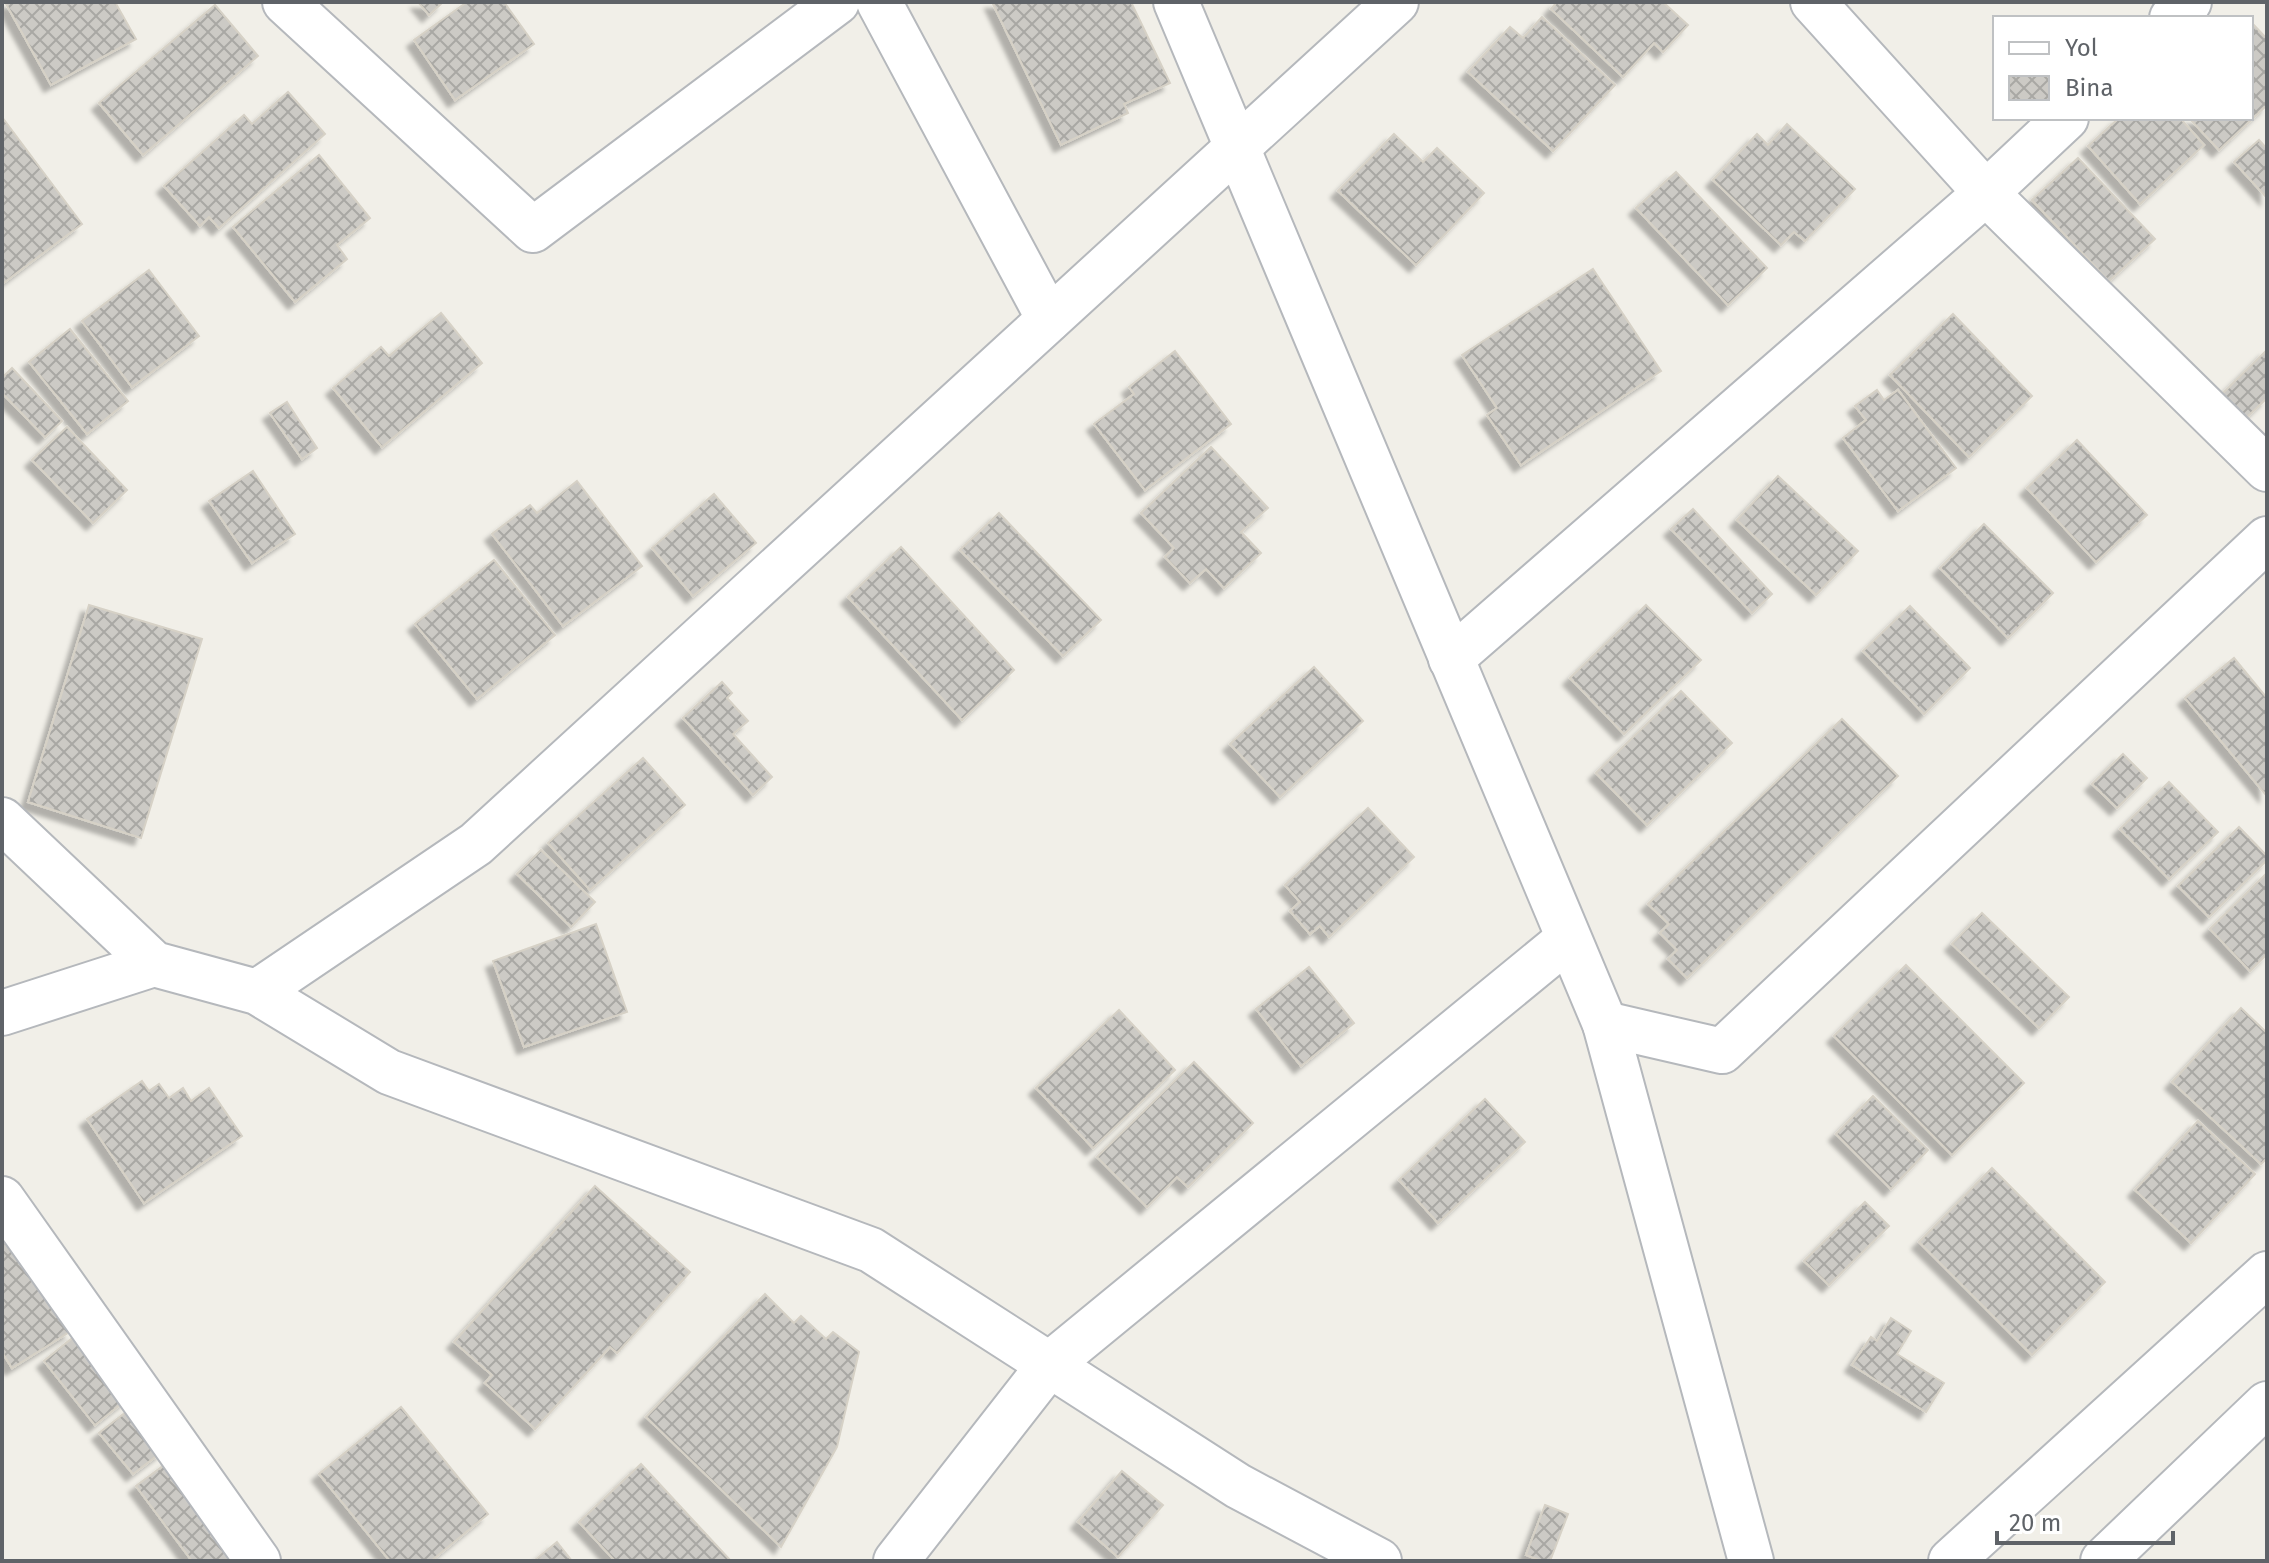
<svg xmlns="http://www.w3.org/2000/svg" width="2269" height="1563" font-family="'Fira Sans',sans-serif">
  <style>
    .building { fill: url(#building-cross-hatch); stroke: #d6d1c6; stroke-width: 2; filter: url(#shadow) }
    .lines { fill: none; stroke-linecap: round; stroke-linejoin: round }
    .minor-casing { stroke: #b5b8bc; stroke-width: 48 }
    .tertiary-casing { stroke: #b5b8bc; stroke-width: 48 }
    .minor { stroke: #fff; stroke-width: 44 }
    .tertiary { stroke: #fff; stroke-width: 44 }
  </style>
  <defs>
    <pattern id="building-cross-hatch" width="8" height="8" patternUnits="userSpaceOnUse" patternTransform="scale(2)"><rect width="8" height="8" fill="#cccac5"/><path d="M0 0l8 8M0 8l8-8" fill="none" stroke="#a9a8a4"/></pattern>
    <filter id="shadow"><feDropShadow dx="-7" dy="7" stdDeviation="2" flood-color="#0004"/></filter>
  </defs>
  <rect width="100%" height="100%" fill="#f1efe8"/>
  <g class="building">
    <polygon points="5,2 115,2 136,39 51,85"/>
    <polygon points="418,2 443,2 429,15"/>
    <polygon points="467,2 504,2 534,44 455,100 414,40"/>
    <polygon points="992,2 1131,2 1170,83 1124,104 1128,113 1061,145"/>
    <polygon points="1557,2 1663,2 1688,25 1663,52 1654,43 1623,77 1551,9"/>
    <polygon points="215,5 258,56 143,155 99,103"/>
    <polygon points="1542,17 1615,85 1553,151 1468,72 1510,27 1523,38"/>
    <polygon points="2251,22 2267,39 2267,105 2219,150 2189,118 2251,118"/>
    <polygon points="288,92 325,134 219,228 209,217 200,226 164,186 244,115 252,124"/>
    <polygon points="2,117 82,224 2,284"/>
    <polygon points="2119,118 2180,118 2204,145 2140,204 2088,146"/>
    <polygon points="1787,124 1855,189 1805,241 1794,232 1781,245 1713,180 1757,134 1768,145"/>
    <polygon points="1394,134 1423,162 1437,148 1484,193 1416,265 1338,191"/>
    <polygon points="2259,140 2267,149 2267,198 2234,162"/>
    <polygon points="319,155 370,218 337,245 347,259 295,302 233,227"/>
    <polygon points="2078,158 2155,239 2109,281 2032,200"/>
    <polygon points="1676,172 1767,268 1728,305 1636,208"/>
    <polygon points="1593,269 1661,371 1521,465 1487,415 1497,408 1462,355"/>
    <polygon points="149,270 199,336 132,387 82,321"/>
    <polygon points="441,313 482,363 382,447 333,388 381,347 389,356"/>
    <polygon points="1953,314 2032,396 1969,457 1890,375"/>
    <polygon points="70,329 128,401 87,434 29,362"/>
    <polygon points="2267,350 2267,398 2245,419 2221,395"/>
    <polygon points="1175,351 1231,424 1145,490 1094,424 1134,394 1129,387"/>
    <polygon points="12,368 62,421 45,437 2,393 2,378"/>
    <polygon points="1877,390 1884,400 1898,390 1956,468 1898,511 1843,438 1866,420 1855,406"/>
    <polygon points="287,402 317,448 302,459 270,413"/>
    <polygon points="67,427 127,490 93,523 32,460"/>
    <polygon points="2077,440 2147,515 2096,562 2027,488"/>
    <polygon points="1211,447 1268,508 1241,532 1261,553 1224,588 1206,569 1190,583 1165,557 1174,548 1141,513"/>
    <polygon points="253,471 295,534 252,563 209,501"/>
    <polygon points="1778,476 1858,551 1816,595 1737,520"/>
    <polygon points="577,481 642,566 563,626 492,534 530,505 537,513"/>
    <polygon points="714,494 756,543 693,596 652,548"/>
    <polygon points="1693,509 1772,594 1752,613 1671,529"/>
    <polygon points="999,513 1101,620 1063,656 960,550"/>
    <polygon points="1984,524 2053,593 2008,638 1940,568"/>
    <polygon points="901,547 1014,670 962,720 848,597"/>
    <polygon points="494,560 555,635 477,699 415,624"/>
    <polygon points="89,605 202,639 141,838 28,802"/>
    <polygon points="1646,605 1701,660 1624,734 1570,678"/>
    <polygon points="1910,606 1970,668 1924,714 1863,651"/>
    <polygon points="2234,658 2267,698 2266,795 2185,698"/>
    <polygon points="1314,667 1363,721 1280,797 1230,744"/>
    <polygon points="722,682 732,693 727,698 748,721 733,734 772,777 753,795 683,718"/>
    <polygon points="1681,691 1732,743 1647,825 1596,773"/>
    <polygon points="1842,719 1898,776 1687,978 1668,959 1677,950 1660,933 1669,924 1648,904"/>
    <polygon points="2123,754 2147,778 2117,808 2092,784"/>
    <polygon points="643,758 685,805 590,890 548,843"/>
    <polygon points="2169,782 2218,832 2169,879 2120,829"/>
    <polygon points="1368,808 1414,857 1329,937 1320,926 1310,934 1290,911 1300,902 1285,885"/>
    <polygon points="2239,827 2267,856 2267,860 2209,917 2178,886"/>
    <polygon points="541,850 595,902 571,927 517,874"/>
    <polygon points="2267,873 2267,954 2250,971 2210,929"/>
    <polygon points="1982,913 2069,997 2039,1028 1952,944"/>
    <polygon points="596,924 627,1012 524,1047 493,961"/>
    <polygon points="1906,965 2024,1083 1952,1155 1834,1036"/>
    <polygon points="1309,967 1354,1023 1301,1066 1256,1009"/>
    <polygon points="2241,1008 2267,1033 2267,1158 2261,1164 2172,1082"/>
    <polygon points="1119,1010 1175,1070 1093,1148 1036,1088"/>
    <polygon points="1194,1062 1253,1123 1188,1187 1177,1177 1147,1207 1097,1157"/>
    <polygon points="142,1081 149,1091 159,1084 169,1098 183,1088 191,1101 209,1088 242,1136 144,1203 87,1119"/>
    <polygon points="1873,1096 1928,1150 1891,1189 1836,1134"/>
    <polygon points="1485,1099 1525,1142 1438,1223 1399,1180"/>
    <polygon points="2198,1121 2255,1174 2191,1243 2135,1190"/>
    <polygon points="1992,1168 2105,1282 2032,1355 1919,1242"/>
    <polygon points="595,1186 690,1272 617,1353 610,1347 535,1429 485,1383 492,1375 454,1342"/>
    <polygon points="1865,1202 1889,1226 1829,1285 1804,1261"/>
    <polygon points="13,1238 71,1331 12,1368 2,1352 2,1245"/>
    <polygon points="765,1294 794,1323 801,1316 826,1339 833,1332 859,1352 837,1447 781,1547 646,1417"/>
    <polygon points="1891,1318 1911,1331 1897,1354 1944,1383 1926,1412 1852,1365 1871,1337 1877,1341"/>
    <polygon points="76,1335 127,1399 95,1425 44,1361"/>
    <polygon points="401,1407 488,1514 431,1561 390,1561 319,1474"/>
    <polygon points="130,1409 163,1451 133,1474 99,1433"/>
    <polygon points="171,1460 246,1561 192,1561 136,1486"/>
    <polygon points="641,1464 731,1561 615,1561 579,1522"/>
    <polygon points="1122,1471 1163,1505 1118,1557 1078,1522"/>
    <polygon points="1545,1505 1568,1514 1550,1561 1542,1561 1526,1555"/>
    <polygon points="557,1542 572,1561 534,1561"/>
  </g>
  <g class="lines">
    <defs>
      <g id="minor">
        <polyline points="285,2 533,230 837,2"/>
        <polyline points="879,2 1049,319"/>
        <polyline points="1176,2 1605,1024 1751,1561"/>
        <polyline points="1813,2 1986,193 2267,469"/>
        <polyline points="2172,18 2189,2"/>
        <polyline points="1451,659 1986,193 2066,118"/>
        <polyline points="257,992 476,844 1396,2"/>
        <polyline points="1605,1024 1722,1051 2267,539"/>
        <polyline points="2,1199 258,1561"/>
        <polyline points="896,1561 1050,1364 1568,939"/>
      </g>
      <g id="tertiary">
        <polyline points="2,820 154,964 257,992 389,1072 871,1250 1238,1486 1379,1561"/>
        <polyline points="2,1013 154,964"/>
        <polyline points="1951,1561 2267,1274"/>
        <polyline points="2103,1561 2267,1404"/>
      </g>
    </defs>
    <use href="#minor" class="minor-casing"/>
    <use href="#tertiary" class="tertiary-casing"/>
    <use href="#minor" class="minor"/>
    <use href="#tertiary" class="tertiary"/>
  </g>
  <rect width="2269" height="1563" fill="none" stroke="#5f6368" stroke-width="8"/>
  <rect x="1993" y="16" width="260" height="104" fill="#ffffff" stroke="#bfc1c3" stroke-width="2"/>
  <rect x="2009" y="42" width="40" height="12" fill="#ffffff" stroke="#bfc1c3" stroke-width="2"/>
  <text x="2065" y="56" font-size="24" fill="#5f6368">Yol</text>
  <rect x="2009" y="76" width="40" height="24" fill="url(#building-cross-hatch)" stroke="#bfc1c3" stroke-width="2"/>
  <text x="2065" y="96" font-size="24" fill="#5f6368">Bina</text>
  <path d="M1997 1531v12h176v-12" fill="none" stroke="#5f6368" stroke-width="4"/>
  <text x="2009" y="1531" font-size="24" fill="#5f6368" stroke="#ffffff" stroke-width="6" paint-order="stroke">20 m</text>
</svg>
